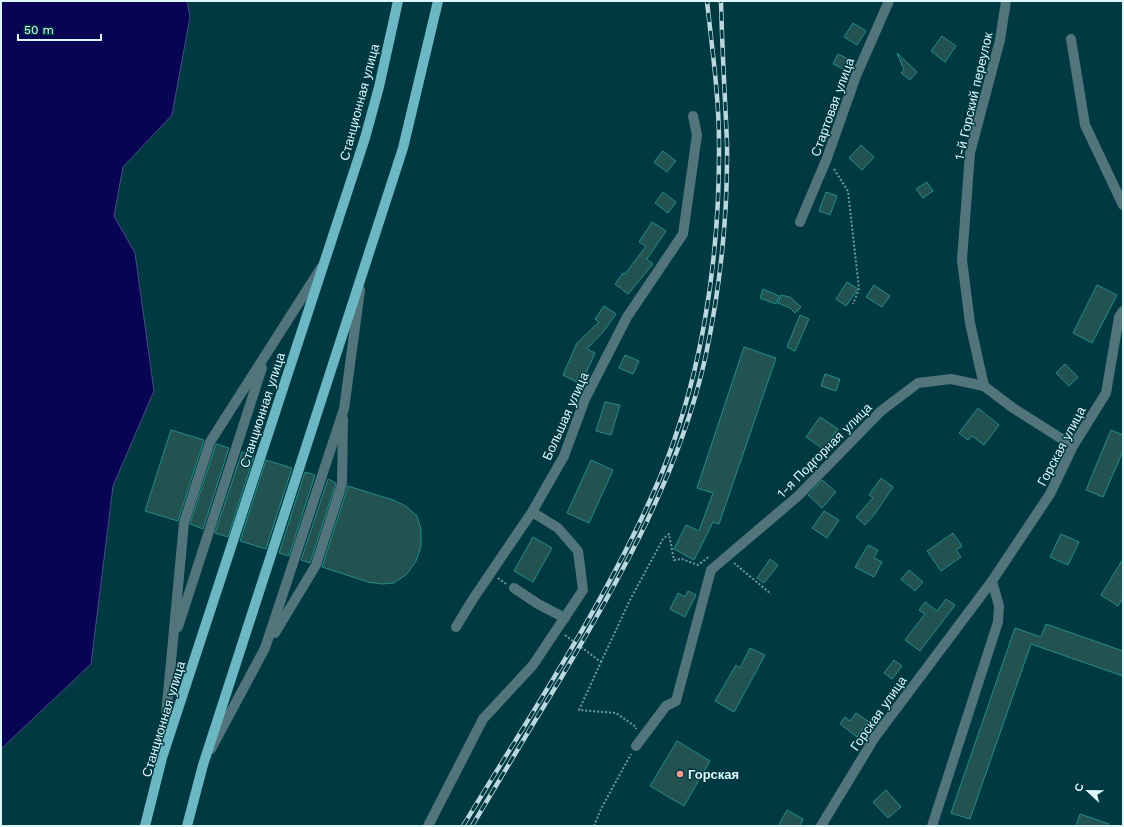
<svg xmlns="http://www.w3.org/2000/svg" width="1124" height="827" font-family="'Work Sans',sans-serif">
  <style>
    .water { fill: #090354; stroke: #494c86 }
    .building { fill: #235351; stroke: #248d88 }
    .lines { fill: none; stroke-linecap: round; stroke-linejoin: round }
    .path { stroke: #70989f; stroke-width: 2; stroke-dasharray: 2 2; stroke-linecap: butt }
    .minor { stroke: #52757b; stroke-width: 10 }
    .major { stroke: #6bb7c4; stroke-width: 10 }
    .rail-casing { stroke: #b9d7dd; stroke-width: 4.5 }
    .rail { stroke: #003941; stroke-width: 3; stroke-dasharray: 9; stroke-linecap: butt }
    .poi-dot { fill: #f59d8e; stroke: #003941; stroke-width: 1.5 }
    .labels { text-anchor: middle; stroke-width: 3; stroke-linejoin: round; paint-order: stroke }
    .street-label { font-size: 13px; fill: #def7fc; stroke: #003941 }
    .poi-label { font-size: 13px; font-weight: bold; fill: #def7fc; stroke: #003941; text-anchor: start }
  </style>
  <rect width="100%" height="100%" fill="#003941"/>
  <polygon class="water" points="1,1 187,1 190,17 172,115 123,167 114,216 135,253 154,391 113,486 91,664 1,749"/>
  <g class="building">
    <polygon points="853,23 866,31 857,45 844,37"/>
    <polygon points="942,36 956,46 945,62 931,51"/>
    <polygon points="897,53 917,72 910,80 901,73 904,70"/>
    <polygon points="838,54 854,62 849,72 833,64"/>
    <polygon points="861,145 874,157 862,170 849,158"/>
    <polygon points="663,151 676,161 667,172 654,162"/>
    <polygon points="927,182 933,191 923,198 916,189"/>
    <polygon points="663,192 676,202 668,213 655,203"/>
    <polygon points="826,192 837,196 830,215 819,211"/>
    <polygon points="652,222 666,231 647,259 653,264 628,294 615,284 623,273 625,274 646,246 639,242"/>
    <polygon points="847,282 858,289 846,306 836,299"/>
    <polygon points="874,285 890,296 882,307 866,297"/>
    <polygon points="1097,285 1117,295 1092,343 1073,333"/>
    <polygon points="763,289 779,296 776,304 760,298"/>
    <polygon points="781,295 790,297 801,307 795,313 790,308 778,303"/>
    <polygon points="604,306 616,314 603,332 587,349 595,353 581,384 563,375 577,343 599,322 595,319"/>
    <polygon points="800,315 809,319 795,351 787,347"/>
    <polygon points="744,347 776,358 719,524 713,522 694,560 674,549 686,525 699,531 713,493 697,488"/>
    <polygon points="625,355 639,361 633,374 619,368"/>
    <polygon points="1065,364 1078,377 1069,386 1056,373"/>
    <polygon points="825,374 840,379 836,391 821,386"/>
    <polygon points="605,402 620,405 611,435 596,431"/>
    <polygon points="978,408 999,425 984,445 972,436 968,440 959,433"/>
    <polygon points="820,417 838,429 823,449 806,437"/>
    <polygon points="171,430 204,440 178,521 145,511"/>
    <polygon points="1111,430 1123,435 1123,451 1103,497 1086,490"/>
    <polygon points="216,444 229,448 203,529 190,524"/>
    <polygon points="242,452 254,456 228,537 215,533"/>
    <polygon points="266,460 292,468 266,549 240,541"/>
    <polygon points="591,460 613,470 589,523 567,513"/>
    <polygon points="305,472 315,475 289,556 279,553"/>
    <polygon points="881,478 893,487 874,515 865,525 856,517 873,498 869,495"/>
    <polygon points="328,479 336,483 310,563 301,560"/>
    <polygon points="822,480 836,492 822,508 808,495"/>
    <polygon points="348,486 393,500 406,506 417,516 421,529 421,547 416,561 407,574 394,583 382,584 368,582 322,567"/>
    <polygon points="824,511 839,520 827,538 812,528"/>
    <polygon points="953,533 962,546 956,550 961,557 941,571 927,551"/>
    <polygon points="1061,534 1079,542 1068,565 1050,557"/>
    <polygon points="533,537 552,548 533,582 514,571"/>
    <polygon points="868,545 878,550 874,558 882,562 874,577 855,567"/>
    <polygon points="770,559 778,565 764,583 757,578"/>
    <polygon points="1123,559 1123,598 1118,606 1101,595"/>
    <polygon points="909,570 923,582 915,591 901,579"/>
    <polygon points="688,591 696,595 685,617 670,609 678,593 685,597"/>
    <polygon points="946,599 955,605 920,651 905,640 925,614 919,610 925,602 937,611"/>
    <polygon points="1046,624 1123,651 1123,676 1031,644 970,819 951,813 1015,628 1041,637"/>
    <polygon points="750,648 765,655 734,712 715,701 736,665 740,668"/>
    <polygon points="894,660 902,666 892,679 884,673"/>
    <polygon points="856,713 868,721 857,737 840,724 845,717 850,721"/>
    <polygon points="677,741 710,761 684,806 650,786"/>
    <polygon points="886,790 901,807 888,818 873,802"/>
    <polygon points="787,810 803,819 800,826 778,826"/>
    <polygon points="1080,814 1109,824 1109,826 1076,826"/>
  </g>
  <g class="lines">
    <g class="path">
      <polyline points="834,169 848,191 859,289 853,304"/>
      <polyline points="734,563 771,594"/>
      <polyline points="498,578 506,584"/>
      <polyline points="565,635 601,662 579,710 616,713 636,727 636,729"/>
      <polyline points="601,662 630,600 663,539 669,534 674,560 682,559 698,565 710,556"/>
      <polyline points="594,826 601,809 631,754"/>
    </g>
    <g class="minor">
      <polyline points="1071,39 1085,125 1123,205"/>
      <polyline points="800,222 827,158 856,76 889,1"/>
      <polyline points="984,386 970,323 962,260 970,153 1000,40 1006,1"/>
      <polyline points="514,588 538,604 565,618"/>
      <polyline points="178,627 262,368"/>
      <polyline points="456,627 473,599 532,512 564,456 585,399 627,317 683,234 697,135 693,116"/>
      <polyline points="275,633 316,565 342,484 343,419"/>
      <polyline points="636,746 666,706 676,701 711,570 798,496 881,411 918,383 951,379 984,386 1013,408 1073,446"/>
      <polyline points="163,747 184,523 210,442 321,268"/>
      <polyline points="211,749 265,648 344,409 360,290"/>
      <polyline points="428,826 483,719 533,665 583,590 578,551 558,528 532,512"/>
      <polyline points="821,826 875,737 992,581"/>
      <polyline points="932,826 998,622 999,606 992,581 1050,494 1073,446 1106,393 1119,317 1123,311"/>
    </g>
    <g class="major">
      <polyline points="145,826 162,758 365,138 379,87 398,1"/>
      <polyline points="187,826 203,765 403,148 438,1"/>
    </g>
    <defs>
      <g id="rail">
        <path d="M463 826C527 720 600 611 651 498 701 389 720 262 719 143 719 96 712 48 707 1"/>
        <path d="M472 826C501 777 531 727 561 678 621 577 679 474 705 359 720 289 728 215 727 143 725 96 722 48 721 1"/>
      </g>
    </defs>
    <use href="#rail" class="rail-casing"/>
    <use href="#rail" class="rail"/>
  </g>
  <circle class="poi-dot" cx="680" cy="774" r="4"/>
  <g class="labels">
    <g class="street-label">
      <text transform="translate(973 96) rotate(-77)" y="5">1-й Горский переулок</text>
      <text transform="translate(359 102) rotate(-75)" y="5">Станционная улица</text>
      <text transform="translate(832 107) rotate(-70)" y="5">Стартовая улица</text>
      <text transform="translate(262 410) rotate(-72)" y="5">Станционная улица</text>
      <text transform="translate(565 416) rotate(-66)" y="5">Большая улица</text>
      <text transform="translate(1061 446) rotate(-62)" y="5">Горская улица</text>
      <text transform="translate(824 450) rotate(-45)" y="5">1-я Подгорная улица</text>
      <text transform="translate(878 713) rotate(-55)" y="5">Горская улица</text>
      <text transform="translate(163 719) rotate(-73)" y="5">Станционная улица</text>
    </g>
    <g class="poi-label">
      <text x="688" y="779">Горская</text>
    </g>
  </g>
  <rect width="1124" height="827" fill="none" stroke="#def7fc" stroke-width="4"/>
  <g transform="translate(1088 791) rotate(292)" stroke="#003941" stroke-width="3" paint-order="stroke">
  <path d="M0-3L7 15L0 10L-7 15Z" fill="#def7fc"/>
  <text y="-6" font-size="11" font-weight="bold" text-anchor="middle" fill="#def7fc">С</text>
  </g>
  <path d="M18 34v6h83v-6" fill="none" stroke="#def7fc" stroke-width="2"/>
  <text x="24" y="34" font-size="12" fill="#def7fc" stroke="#003941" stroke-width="3" paint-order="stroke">50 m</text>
</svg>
